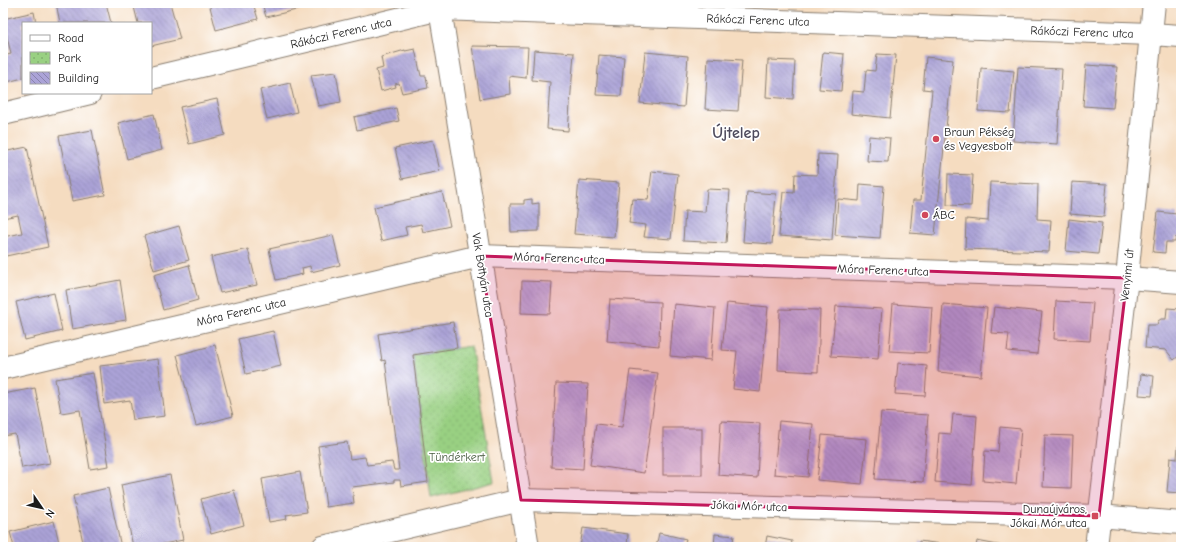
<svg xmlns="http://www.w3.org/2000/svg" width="1184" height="550" font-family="'Comic Neue',sans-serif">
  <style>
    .park { fill: url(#park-dots); stroke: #5a764f }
    .building { fill: url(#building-back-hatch) }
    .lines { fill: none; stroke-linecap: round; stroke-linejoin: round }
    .minor-casing { stroke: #887c6e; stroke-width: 24 }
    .minor { stroke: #fff; stroke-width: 22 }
    .marked { fill: #c2185b; fill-opacity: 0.2; stroke: #c2185b; stroke-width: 3; stroke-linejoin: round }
    .poi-dot { fill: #d1495b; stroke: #fff; stroke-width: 1.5 }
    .labels { text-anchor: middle; stroke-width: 3.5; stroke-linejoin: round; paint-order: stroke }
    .street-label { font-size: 12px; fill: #1c1c1c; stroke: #fff }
    .poi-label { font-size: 12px; fill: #1c1c1c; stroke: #fff; text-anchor: start }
    .park-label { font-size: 12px; fill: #485b40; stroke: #fff }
    .district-label { font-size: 16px; font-weight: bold; fill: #4e4b5d; stroke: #fff }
  </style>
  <defs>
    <pattern id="park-dots" width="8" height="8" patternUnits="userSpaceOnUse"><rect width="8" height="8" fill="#99d082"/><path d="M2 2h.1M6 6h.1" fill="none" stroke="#83b270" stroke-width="1.8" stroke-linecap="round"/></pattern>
    <pattern id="building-back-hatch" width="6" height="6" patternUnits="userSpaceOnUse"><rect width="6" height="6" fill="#aba3d7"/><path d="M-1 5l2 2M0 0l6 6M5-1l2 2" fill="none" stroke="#8a84ae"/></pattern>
  </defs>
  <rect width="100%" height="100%" fill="#fff"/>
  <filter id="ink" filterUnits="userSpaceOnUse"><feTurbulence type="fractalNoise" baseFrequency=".025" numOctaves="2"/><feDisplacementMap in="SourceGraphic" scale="8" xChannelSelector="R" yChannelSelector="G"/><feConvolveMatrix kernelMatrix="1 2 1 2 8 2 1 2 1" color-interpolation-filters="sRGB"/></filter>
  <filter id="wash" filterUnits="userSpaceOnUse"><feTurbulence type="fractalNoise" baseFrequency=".012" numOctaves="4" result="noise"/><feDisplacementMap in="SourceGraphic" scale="16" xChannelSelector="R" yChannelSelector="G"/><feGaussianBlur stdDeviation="0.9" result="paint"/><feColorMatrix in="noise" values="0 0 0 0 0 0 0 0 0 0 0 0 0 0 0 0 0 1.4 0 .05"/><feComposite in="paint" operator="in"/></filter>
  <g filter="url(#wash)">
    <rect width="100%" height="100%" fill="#f5dcc0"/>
    <polygon class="park" points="471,346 494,482 431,498 413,355"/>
    <g id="blocks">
      <g class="building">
        <polygon points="56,3 106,3 111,23 60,23"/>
        <polygon points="148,3 170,3 180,39 151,46 151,23 138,23 134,7"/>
        <polygon points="209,3 253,3 258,19 216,30"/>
        <polygon points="262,3 308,3 309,7 266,17"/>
        <polygon points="34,12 36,23 23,23 23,78 3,83 3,56 11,54 3,19"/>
        <polygon points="472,46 528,47 526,78 509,76 510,94 480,99"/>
        <polygon points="415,49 421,76 426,76 428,88 402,93 399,83 395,84 396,87 381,91 376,70 383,68 381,57 405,50 405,51"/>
        <polygon points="534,50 574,53 568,131 547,129 550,82 532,80"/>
        <polygon points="645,52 688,56 684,107 640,103"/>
        <polygon points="823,52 844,54 841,91 819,89"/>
        <polygon points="877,54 896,55 890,118 851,114 853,91 864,92 866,70 875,71"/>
        <polygon points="599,55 624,57 621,96 596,95"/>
        <polygon points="926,57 953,60 935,235 910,233 913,200 921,200 932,90 923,89"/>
        <polygon points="708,58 742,60 738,111 705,109"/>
        <polygon points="768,60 795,61 793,99 766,97"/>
        <polygon points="1086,65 1117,67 1113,108 1083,106"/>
        <polygon points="1018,67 1062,69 1057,144 1013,141"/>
        <polygon points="981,68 1014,71 1010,113 978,111"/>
        <polygon points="336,72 341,102 318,106 311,75"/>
        <polygon points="290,83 297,112 267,119 260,90"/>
        <polygon points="217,99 225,135 189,144 180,107"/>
        <polygon points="396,108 399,121 357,130 354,117"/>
        <polygon points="154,114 162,150 127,159 118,123"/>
        <polygon points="92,130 105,195 72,201 59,136"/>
        <polygon points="869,136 890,138 888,162 867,161"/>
        <polygon points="433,140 440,171 402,179 395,148"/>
        <polygon points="27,147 48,247 6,256 3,243 3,237 22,233 18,215 3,218 3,152"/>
        <polygon points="818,154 838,155 832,240 779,236 783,192 794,193 795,174 817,175"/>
        <polygon points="652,171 678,174 671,239 644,237 646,225 629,223 632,199 648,200"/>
        <polygon points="948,174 973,175 971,206 947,205"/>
        <polygon points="579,180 619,183 614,237 574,234"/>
        <polygon points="990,182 1038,184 1037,219 1051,220 1049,252 965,249 966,219 988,221"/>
        <polygon points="1072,182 1107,184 1104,217 1070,214"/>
        <polygon points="860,184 884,186 880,238 835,235 838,199 859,201"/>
        <polygon points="707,189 730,190 726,243 683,241 685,211 705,212"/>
        <polygon points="442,192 450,226 423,232 421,224 405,227 407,235 381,241 374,207"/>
        <polygon points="747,192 776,194 772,244 743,242"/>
        <polygon points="532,199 532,204 539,203 539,231 511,232 510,204 524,204 524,200"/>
        <polygon points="1158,212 1177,214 1177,220 1181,220 1181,238 1176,237 1175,242 1166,242 1165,253 1153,252"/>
        <polygon points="1069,219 1102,223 1098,254 1066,251"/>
        <polygon points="179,226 189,260 154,270 144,236"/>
        <polygon points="333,235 340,265 311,272 310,266 302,268 303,274 276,280 269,249"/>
        <polygon points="248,249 257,285 220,293 211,257"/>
        <polygon points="189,265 198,300 163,310 154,275"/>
        <polygon points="120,280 126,320 72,329 66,290"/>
        <polygon points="522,281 552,282 550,314 521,313"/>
        <polygon points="54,293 62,331 25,340 16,302"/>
        <polygon points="610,299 660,302 659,346 607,341"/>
        <polygon points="1056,301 1093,303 1090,341 1054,339"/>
        <polygon points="727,303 768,307 760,392 733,389 737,351 722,350"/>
        <polygon points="674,304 715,308 711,360 670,356"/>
        <polygon points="893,304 932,307 929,353 889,351"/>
        <polygon points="943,304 987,308 981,376 938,372"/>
        <polygon points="836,306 882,309 878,359 831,356"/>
        <polygon points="994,307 1042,312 1037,354 1007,351 1009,334 991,333"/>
        <polygon points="1167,308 1181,309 1181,354 1174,360 1166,350 1145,348 1147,325 1157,325 1158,321 1161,319 1166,319"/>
        <polygon points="780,309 820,310 818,372 778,370"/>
        <polygon points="453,322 457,348 413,355 428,482 401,486 400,480 394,480 394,482 352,487 354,503 326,507 318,446 347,442 350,459 365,457 367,465 392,462 394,470 399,470 385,360 382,361 378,334"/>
        <polygon points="273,331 281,366 246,374 238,339"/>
        <polygon points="215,345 233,416 196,426 177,355"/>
        <polygon points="158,359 165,416 133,420 130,400 104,404 100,366"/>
        <polygon points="898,363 927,366 925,396 895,394"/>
        <polygon points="630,370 658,373 644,473 590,465 596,424 622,427"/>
        <polygon points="93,373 109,466 90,469 80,410 61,413 55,379"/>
        <polygon points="1141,374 1154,376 1152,396 1139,395"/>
        <polygon points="556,383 588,384 583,469 551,467"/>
        <polygon points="35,388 50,463 22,468 15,434 3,436 3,394"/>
        <polygon points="881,412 928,415 923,482 875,479"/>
        <polygon points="953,414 977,416 972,485 935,482 939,433 951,434"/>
        <polygon points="721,421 760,423 757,478 718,475"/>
        <polygon points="779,421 813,424 808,477 774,474"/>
        <polygon points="1000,427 1021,429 1016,484 983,481 985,451 998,452"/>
        <rect x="663" y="428" width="39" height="47"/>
        <polygon points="822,435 867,439 862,484 817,480"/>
        <polygon points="1045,435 1073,436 1071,488 1043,487"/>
        <polygon points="1178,446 1181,446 1181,493 1167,492 1170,458 1177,459"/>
        <polygon points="300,472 307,512 286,515 287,519 269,522 262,479"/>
        <polygon points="170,475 183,540 149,547 133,547 121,485"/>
        <polygon points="108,488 121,547 84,547 73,496"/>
        <polygon points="234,490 244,525 211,534 201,499"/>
        <polygon points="54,521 60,547 14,547 10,532"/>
        <polygon points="583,528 628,534 627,547 580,547"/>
        <polygon points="659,533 686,539 684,547 656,547"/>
        <polygon points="715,534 734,536 732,547 714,547"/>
        <polygon points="767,536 792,541 791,547 765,547"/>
        <polygon points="919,541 957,546 957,547 919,547"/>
        <polygon points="977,541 1003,546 1003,547 976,547"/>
      </g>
    </g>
  </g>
  <g filter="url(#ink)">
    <use href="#blocks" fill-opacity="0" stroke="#887c6e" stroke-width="1"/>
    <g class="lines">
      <defs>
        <g id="minor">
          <polyline points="439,3 528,547"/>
          <polyline points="151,78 440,9 1151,34 1181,36"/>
          <polyline points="3,114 90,93"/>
          <polyline points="3,368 480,256 1127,278 1181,282"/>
          <polyline points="323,547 521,500 1099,516 1181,523"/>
          <polyline points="1096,547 1127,278 1154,3"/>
        </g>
      </defs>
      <use href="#minor" class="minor-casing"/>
      <use href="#minor" class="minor"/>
    </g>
  </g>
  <path class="marked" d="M480 256 1127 278 1099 516 521 500Z"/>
  <g class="poi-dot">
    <circle cx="936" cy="139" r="4"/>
    <circle cx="925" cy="215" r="4"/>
    <rect x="1091" y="512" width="8" height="8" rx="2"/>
  </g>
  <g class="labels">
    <g class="street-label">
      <text transform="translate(758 20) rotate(2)" y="4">Rákóczi Ferenc utca</text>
      <text transform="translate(1082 32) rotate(2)" y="4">Rákóczi Ferenc utca</text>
      <text transform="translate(341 33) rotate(-13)" y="4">Rákóczi Ferenc utca</text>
      <text transform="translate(559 258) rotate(2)" y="4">Móra Ferenc utca</text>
      <text transform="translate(883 270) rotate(2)" y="4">Móra Ferenc utca</text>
      <text transform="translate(483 275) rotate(81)" y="4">Vak Bottyán utca</text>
      <text transform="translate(1127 275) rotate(-84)" y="4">Venyimi út</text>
      <text transform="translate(241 312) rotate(-13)" y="4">Móra Ferenc utca</text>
      <text transform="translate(749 506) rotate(2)" y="4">Jókai Mór utca</text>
    </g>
    <g class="poi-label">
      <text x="944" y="136">Braun Pékség<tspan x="944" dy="14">és Vegyesbolt</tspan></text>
      <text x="933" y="219">ÁBC</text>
      <text x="1087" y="513" text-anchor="end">Dunaújváros,<tspan x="1087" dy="14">Jókai Mór utca</tspan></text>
    </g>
    <g class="park-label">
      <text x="457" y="461">Tündérkert</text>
    </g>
    <g class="district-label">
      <text x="736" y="138">Újtelep</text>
    </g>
  </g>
  <rect width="1184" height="550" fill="none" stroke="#fff" stroke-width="16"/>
  <rect x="22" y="22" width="130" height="72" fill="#ffffff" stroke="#a4a4a4"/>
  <rect x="30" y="35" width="20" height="6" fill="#ffffff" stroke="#a4a4a4"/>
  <text x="58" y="42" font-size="12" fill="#1c1c1c">Road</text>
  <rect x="30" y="52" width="20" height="12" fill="url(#park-dots)" stroke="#a4a4a4"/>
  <text x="58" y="62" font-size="12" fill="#1c1c1c">Park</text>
  <rect x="30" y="72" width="20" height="12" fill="url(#building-back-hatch)" stroke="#a4a4a4"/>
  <text x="58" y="82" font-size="12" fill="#1c1c1c">Building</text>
  <g transform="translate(42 508) rotate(124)" stroke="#ffffff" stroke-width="3" paint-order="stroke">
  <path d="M0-3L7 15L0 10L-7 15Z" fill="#1c1c1c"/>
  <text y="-6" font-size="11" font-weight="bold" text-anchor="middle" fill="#1c1c1c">N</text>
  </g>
</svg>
